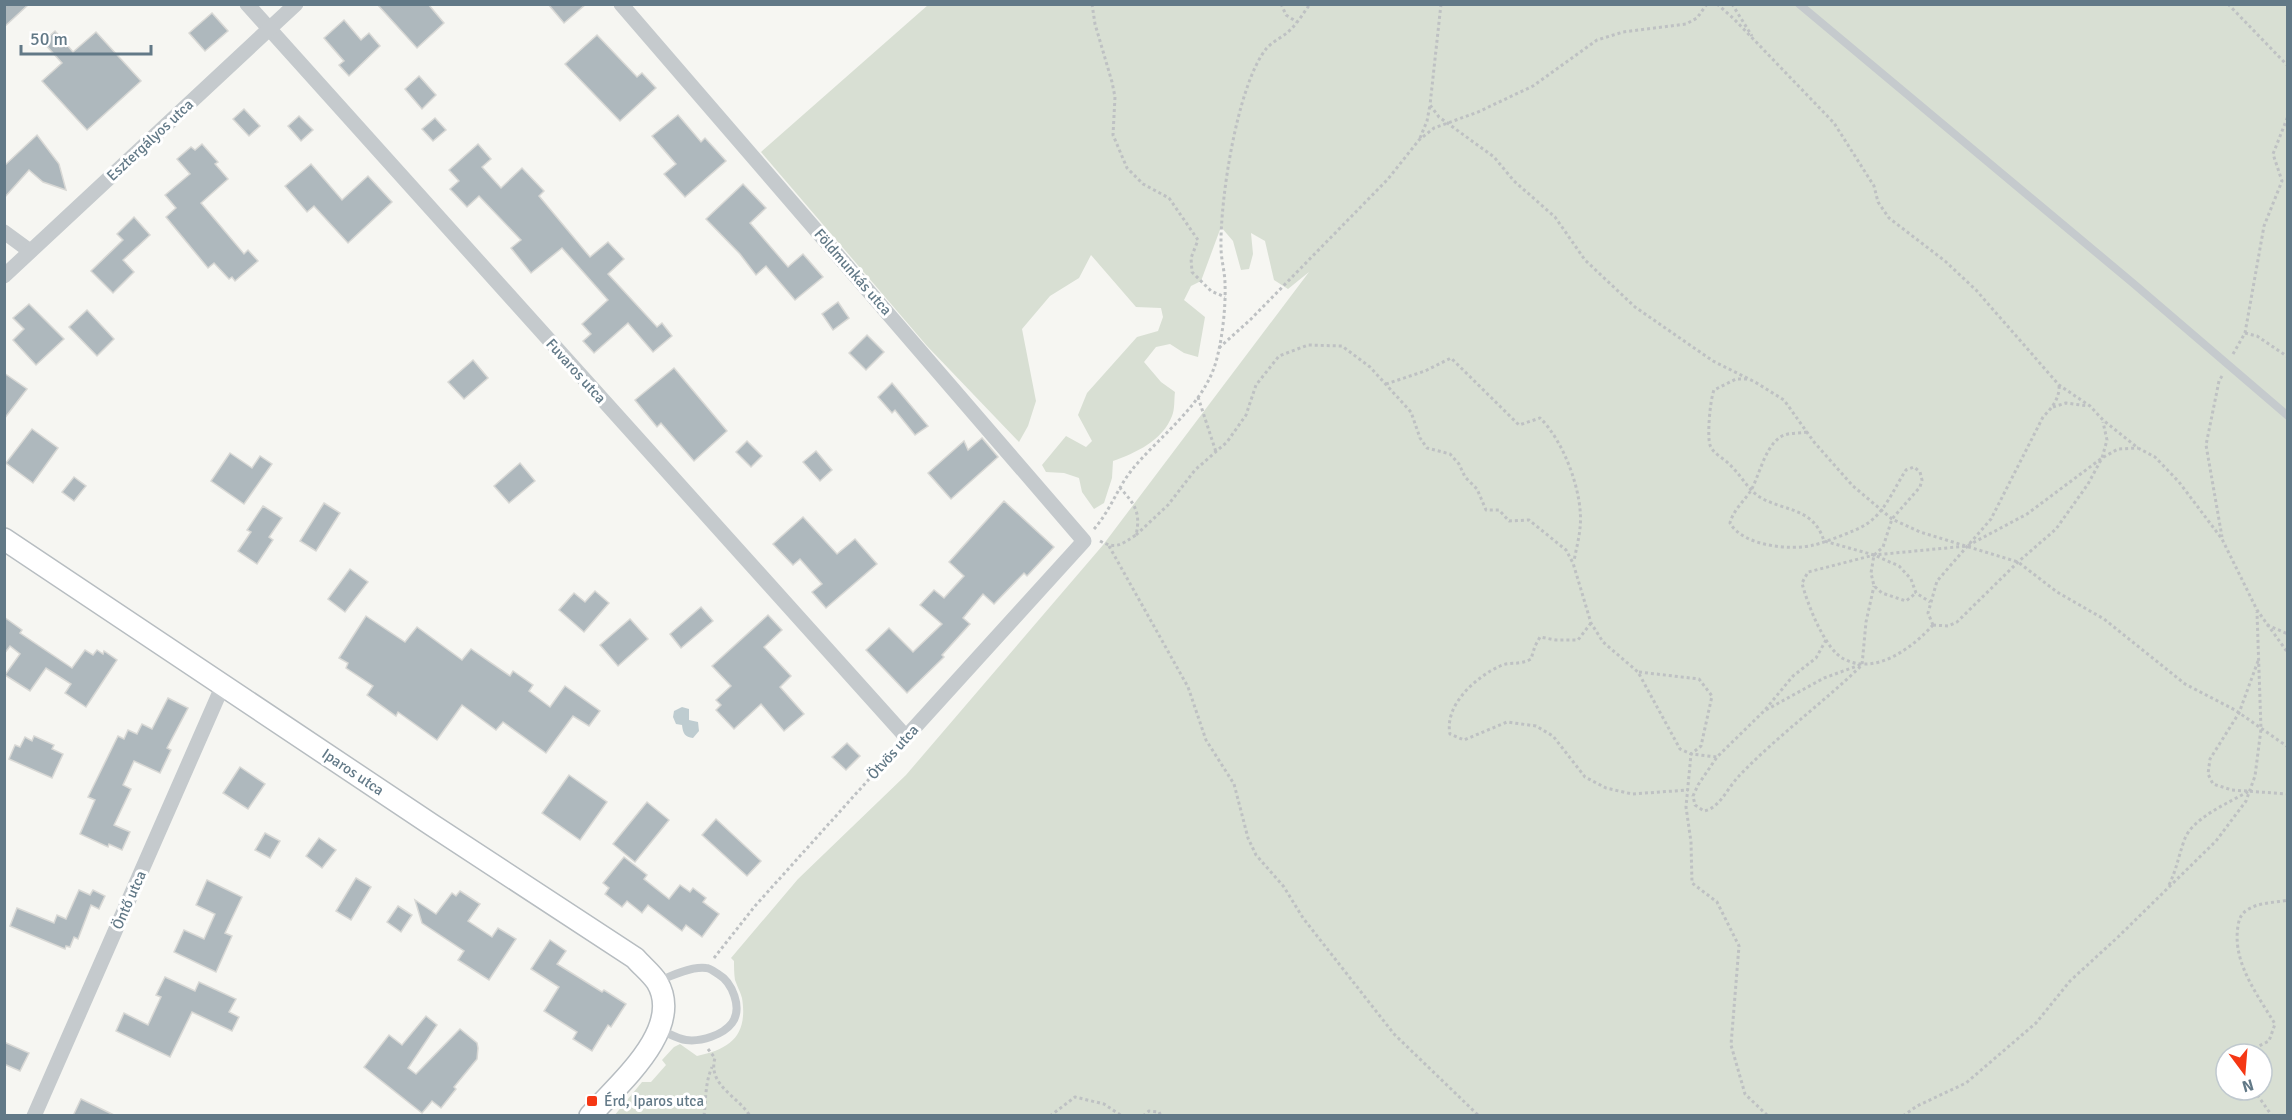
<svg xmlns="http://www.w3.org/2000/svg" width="2292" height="1120" font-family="Signika,sans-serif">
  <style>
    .green { fill: #d8dfd3; fill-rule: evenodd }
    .water { fill: #beccd0 }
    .building { fill: #aeb8bd; stroke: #d8d8d5; stroke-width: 1.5 }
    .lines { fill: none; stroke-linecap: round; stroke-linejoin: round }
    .secondary-casing { stroke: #b7bdc1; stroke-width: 24 }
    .path { stroke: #bec1c3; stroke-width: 3; stroke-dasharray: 3 3; stroke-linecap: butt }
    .lane { stroke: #c5cacd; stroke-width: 8 }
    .street { stroke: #c5cacd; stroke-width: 15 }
    .secondary { stroke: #fff; stroke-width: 21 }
    .poi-dot { fill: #f53714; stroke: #fff; stroke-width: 2 }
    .labels { text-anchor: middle; stroke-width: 6; stroke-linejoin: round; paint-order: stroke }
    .street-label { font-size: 15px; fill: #627987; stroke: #fff }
    .poi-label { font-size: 15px; fill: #627987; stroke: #fff; text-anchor: start }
  </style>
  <rect width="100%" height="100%" fill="#f6f6f2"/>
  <path class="green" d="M928 5H2287V1115L614 1116 642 1082H651L666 1065 662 1060 674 1047 680 1044 697 1056C731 1049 748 1035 742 998 740 991 737 986 735 980 734 974 734 967 734 961L731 958 798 879 906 775 1103 545 1309 272 1288 289 1274 280 1265 241 1251 233 1253 254 1249 269 1241 270 1233 241 1221 227 1201 281 1191 286 1184 300 1205 317 1198 357 1184 353 1170 344 1156 347 1144 362 1161 382 1175 392C1174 399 1175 409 1172 416 1163 440 1136 453 1113 461L1112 478 1104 503 1094 509 1082 492 1079 478 1064 473 1046 472 1042 465 1066 436 1086 447 1092 441 1078 415 1087 393 1137 337 1158 331 1163 317 1161 308 1136 307 1091 255 1079 278 1050 296 1022 329 1036 401 1028 426 1019 442 927 346 761 152ZM2226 1054H2262V1090H2226Z"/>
  <path class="water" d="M682 707 689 709V720L698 722 699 731 693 738C685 737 683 734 682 725L676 724 673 717 674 711Z"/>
  <g class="building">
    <polygon points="4,4 29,4 4,27"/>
    <polygon points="377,4 428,4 444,23 417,48"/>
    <polygon points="548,4 586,4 564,23"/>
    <polygon points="212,13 228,31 205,51 189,33"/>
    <polygon points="344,20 361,40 369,33 380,46 349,76 339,65 344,61 324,38"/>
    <polygon points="55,31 73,52 96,32 141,81 87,130 42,81 62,63 43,42"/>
    <polygon points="597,35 637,77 642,73 656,88 620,121 565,64"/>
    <polygon points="419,76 436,95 422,109 405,89"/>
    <polygon points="244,109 260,126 249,136 233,119"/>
    <polygon points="678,115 701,142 705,138 726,161 685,197 664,174 676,164 652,136"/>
    <polygon points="299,116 313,130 301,141 288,126"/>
    <polygon points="435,118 446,130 433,141 422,129"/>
    <polygon points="37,135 59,164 66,190 43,182 29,170 4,198 4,166"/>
    <polygon points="202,144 218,162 215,164 228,179 201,203 244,254 248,250 258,261 235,281 232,277 229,279 214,263 208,268 166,217 176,208 165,195 190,174 177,159 191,147 195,150"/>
    <polygon points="478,144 491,159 482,167 501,188 522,168 544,191 539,196 590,257 608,242 624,259 608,274 657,327 662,323 672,336 653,352 628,323 594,353 583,341 591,334 582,324 608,300 562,248 531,273 511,248 521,240 479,196 467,207 450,189 459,181 449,170"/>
    <polygon points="311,164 342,200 368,176 392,202 348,243 314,206 307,212 285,186"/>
    <polygon points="743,184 766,208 750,223 788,267 803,254 823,277 795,300 766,266 756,275 740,254 706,219"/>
    <polygon points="134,217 150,235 123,260 134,272 113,293 91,271 123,240 117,234"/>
    <polygon points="838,302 849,318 833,330 822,314"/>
    <polygon points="29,304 64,339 36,365 13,340 24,329 13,318"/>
    <polygon points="87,310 114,339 97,356 69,327"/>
    <polygon points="867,335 884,352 866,370 849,353"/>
    <polygon points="473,360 488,378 464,399 448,382"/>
    <polygon points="674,368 727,431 694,461 661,423 657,427 635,400"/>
    <polygon points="4,373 27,389 4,419"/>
    <polygon points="892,383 928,426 915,435 895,410 892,413 878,397"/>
    <polygon points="32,429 58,448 33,483 6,463"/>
    <polygon points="982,438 998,457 951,499 928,473 964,441 968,450"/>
    <polygon points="747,441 762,456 751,467 736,452"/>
    <polygon points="816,451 832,470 820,481 803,462"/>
    <polygon points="230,453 252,468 260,456 272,464 244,504 211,481"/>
    <polygon points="520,463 535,481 509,503 494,486"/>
    <polygon points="74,477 86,486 74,501 62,492"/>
    <polygon points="1004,501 1054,547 1027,576 1024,573 994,604 983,594 963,618 970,624 942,655 944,657 907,693 866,650 889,628 913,652 942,624 920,605 934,590 944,598 964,576 949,562"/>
    <polygon points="324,503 340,513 316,551 300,541"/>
    <polygon points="263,506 282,518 269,537 273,540 257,564 238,551 251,532 247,530"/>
    <polygon points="803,517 837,554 855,539 877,564 826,608 812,592 822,584 800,559 793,565 773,544"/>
    <polygon points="350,569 368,582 345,612 328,599"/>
    <polygon points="595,591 609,603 584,632 559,610 574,593 585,602"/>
    <polygon points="701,607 713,621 681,648 670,634"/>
    <polygon points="768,615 782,630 764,647 791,676 780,687 804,714 784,731 761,704 734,729 716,710 721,705 716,700 731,686 712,666"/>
    <polygon points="366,616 405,642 417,627 462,660 471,649 510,676 513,671 533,685 529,691 550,707 565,686 600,711 589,726 573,716 546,753 503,722 496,730 462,705 437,740 398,712 396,716 367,695 373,686 346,668 348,663 339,658"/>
    <polygon points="4,617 22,630 20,633 72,668 85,650 93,655 97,650 103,654 104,651 117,660 86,707 65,693 71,684 46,668 30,691 5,675 20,654 10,646 4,654"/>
    <polygon points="630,619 648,639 618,666 600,645"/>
    <polygon points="168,698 188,708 167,748 171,750 160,773 134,761 123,785 131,789 114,825 130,832 122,850 109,844 108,847 80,834 95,800 88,797 118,736 124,739 128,730 137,734 142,724 152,729"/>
    <polygon points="34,736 54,745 52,749 63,754 52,778 9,759 15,745 20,747 25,737 32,741"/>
    <polygon points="847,743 860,756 846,770 832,757"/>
    <polygon points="240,767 265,784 248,809 223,793"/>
    <polygon points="569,775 607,802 580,840 542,813"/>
    <polygon points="647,802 669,820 635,862 613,844"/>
    <polygon points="716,819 761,861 747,876 702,835"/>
    <polygon points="265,833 280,841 270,858 255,850"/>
    <polygon points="319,838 336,850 322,868 306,856"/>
    <polygon points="624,857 647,875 644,879 669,899 680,885 690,892 693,888 706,898 703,902 719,914 702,937 686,925 682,931 648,905 642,913 627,901 622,907 605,894 609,888 603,883"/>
    <polygon points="356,878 371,887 351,920 336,911"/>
    <polygon points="207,880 242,897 225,933 232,936 216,972 174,952 184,930 204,939 215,914 196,905"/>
    <polygon points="79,890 90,895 93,890 105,896 99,909 91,905 78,939 74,937 70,947 66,946 65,949 10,926 17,908 54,923 57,915 66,919"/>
    <polygon points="460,891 480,904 468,921 492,937 498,928 516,939 489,980 458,960 464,951 422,923 415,900 436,914 452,893 456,896"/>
    <polygon points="398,906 412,915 401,932 387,922"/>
    <polygon points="550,940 566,951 557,964 602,992 604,990 626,1004 611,1027 608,1025 592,1051 573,1039 577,1032 544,1011 559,987 531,969"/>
    <polygon points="165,977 195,991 199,982 236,999 229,1012 239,1017 232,1031 192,1012 170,1057 116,1031 124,1013 148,1025 161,997 156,995"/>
    <polygon points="426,1016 437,1025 408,1068 416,1074 460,1029 477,1043 478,1048 477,1059 454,1087 456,1089 441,1108 432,1101 422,1113 364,1067 389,1035 402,1045"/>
    <polygon points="4,1042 29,1053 20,1071 4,1064"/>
    <polygon points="81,1099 116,1116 73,1116"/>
  </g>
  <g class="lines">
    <defs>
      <path id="secondary" d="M4 539 432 825 635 958C642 966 652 974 657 982 685 1029 618 1084 590 1116"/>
    </defs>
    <use href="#secondary" class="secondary-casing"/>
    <g class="path">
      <polyline points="1092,4 1095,24 1112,82 1115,97 1113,135 1127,168 1143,184 1169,198 1198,240 1191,258 1192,272 1211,291 1225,297"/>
      <polyline points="1281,4 1286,15 1297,22"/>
      <polyline points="1441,4 1430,105 1439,117 1494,157 1514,181 1555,217 1585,260 1635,307 1713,361 1755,382 1784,400 1814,442 1853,486 1892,519 1920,532 2018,562 2057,592 2104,619 2185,684 2235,710 2288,747"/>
      <polyline points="1717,4 1734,19 1834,123 1874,186 1878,202 1889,218 1945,261 1976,290 2059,385 2090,406 2103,420 2138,448 2155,457 2179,482 2222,539 2257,610 2288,653"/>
      <polyline points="1732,4 1752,36"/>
      <polyline points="2228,4 2288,66"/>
      <polyline points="1420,138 1427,121 1430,105"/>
      <polyline points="2245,333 2257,336 2288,357"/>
      <polyline points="1219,348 1251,319 1388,179 1419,140 1434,128 1478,112 1533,86 1597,40 1623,32 1686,24 1697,18 1707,4"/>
      <polyline points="2233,354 2245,333 2264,226 2282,181 2273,154 2288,116"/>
      <polyline points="2222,376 2219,381 2206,445 2222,537"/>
      <path d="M1747 379H1736L1714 390C1710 400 1707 436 1710 445 1713 454 1724 458 1730 465 1740 474 1747 488 1758 496 1783 512 1813 506 1824 541L1874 555 1899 566 1911 579 1916 593 1930 602"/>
      <path d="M1386 384 1425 371 1451 358 1519 425 1540 418C1564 441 1584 495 1580 528 1579 539 1576 550 1574 561"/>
      <polyline points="1198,397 1216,452"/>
      <polyline points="2053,407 2066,403 2088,406"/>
      <path d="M1807 432C1801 433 1794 433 1788 434 1766 438 1760 476 1750 492 1743 502 1733 511 1730 523 1743 546 1790 551 1814 545 1826 542 1855 531 1865 525 1885 513 1894 488 1906 470L1914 467 1920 472 1922 480 1920 487 1892 519 1883 547 1874 555 1871 573 1874 586 1882 593 1906 601 1916 593"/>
      <path d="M1094 529C1110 511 1117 489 1131 471 1158 437 1201 408 1215 365 1222 343 1226 307 1225 284 1225 272 1221 260 1221 247 1220 200 1237 86 1266 49 1271 43 1280 38 1287 33 1296 25 1303 14 1310 4"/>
      <polyline points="1136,535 1168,505 1195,470 1227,442 1246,415 1256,385 1279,356 1308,345 1342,346 1370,367 1411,412 1420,438 1427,448 1450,454 1459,464 1465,477 1477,489 1486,510 1499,510 1509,521 1529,520 1566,550 1573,563 1591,623 1603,642 1638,672 1680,749 1691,754 1717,757"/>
      <path d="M1100 541C1116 550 1122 544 1136 535 1141 513 1135 504 1120 488"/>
      <polyline points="1109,546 1188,687 1206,740 1234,784 1248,838 1256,855 1284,887 1303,918 1394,1034 1479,1116"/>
      <path d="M1591 623 1578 640H1556L1540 637 1535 646 1531 659C1518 666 1510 661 1500 666 1476 677 1444 705 1450 734L1464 740 1507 722 1536 726 1553 736 1585 777 1606 788 1632 794 1688 790"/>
      <path d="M1933 625C1913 647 1876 676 1844 659 1825 650 1807 603 1802 583L1808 572 1874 555 1967 546 2027 514 2102 458 2118 449 2138 448"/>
      <polyline points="1933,625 1948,626 1957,622 2018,562 2056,529 2088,484 2102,458 2107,440 2103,422"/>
      <path d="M1933 625 1928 613 1937 581 1991 519 2043 417C2052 408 2060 398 2059 385"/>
      <polyline points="2267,625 2288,634"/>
      <path d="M1826 640 1816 658 1793 676 1764 711 1717 757 1698 785 1693 796 1695 805 1704 811C1720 808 1728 787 1739 776 1777 736 1823 703 1862 665L1866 622 1874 586"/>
      <polyline points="2258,661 2239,713 2210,759 2208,774 2213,784 2232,790 2288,794"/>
      <polyline points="1639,672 1699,679 1712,696 1701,746 1691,754 1686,807 1691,842 1692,883 1717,902 1739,946 1731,1045 1745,1094 1768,1116"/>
      <polyline points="1766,710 1824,678 1860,665"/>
      <path d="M2169 885C2177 868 2178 858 2184 841 2191 818 2229 803 2249 791"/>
      <polyline points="714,958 755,906 897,748"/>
      <path d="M708 1049 715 1058C707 1085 739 1097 750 1116"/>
      <path d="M2251 1054 2259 1046 2269 1041 2275 1024C2257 994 2232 962 2238 926 2239 919 2241 914 2247 910 2259 902 2274 903 2288 900"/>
      <polyline points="2254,1090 2272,1116"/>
      <path d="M704 1116C706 1099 705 1083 712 1067"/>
      <polyline points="1050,1116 1075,1097 1104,1104 1122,1116"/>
      <polyline points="1143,1116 1149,1111 1159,1112 1161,1116"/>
      <polyline points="1903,1116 1917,1106 1966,1083 2036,1023 2070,981 2118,937 2216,841 2246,801 2255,776 2261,729 2257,612"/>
    </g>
    <g class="lane">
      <polyline points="1799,4 2134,284 2288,416"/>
      <path d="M657 982C670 976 692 966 706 968 710 968 715 972 718 974 732 982 743 1008 732 1023 723 1035 701 1042 686 1040 678 1039 668 1033 660 1030"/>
    </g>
    <g class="street">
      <polyline points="247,4 906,737 1084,541 621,4"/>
      <polyline points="4,232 30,251"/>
      <polyline points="4,276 296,4"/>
      <polyline points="34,1116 223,685"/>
    </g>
    <use href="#secondary" class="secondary"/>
  </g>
  <rect class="poi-dot" x="586" y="1095" width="12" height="12" rx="3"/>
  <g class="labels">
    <g class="street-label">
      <text transform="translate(150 140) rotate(-43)" y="5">Esztergályos utca</text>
      <text transform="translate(853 272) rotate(49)" y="5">Földmunkás utca</text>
      <text transform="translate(576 371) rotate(48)" y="5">Fuvaros utca</text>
      <text transform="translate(893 752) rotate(-48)" y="5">Ötvös utca</text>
      <text transform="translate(353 772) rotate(34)" y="5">Iparos utca</text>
      <text transform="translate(129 900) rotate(-66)" y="5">Öntő utca</text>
    </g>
    <g class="poi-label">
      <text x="604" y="1106">Érd, Iparos utca</text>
    </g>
  </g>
  <rect width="2292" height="1120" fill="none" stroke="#627987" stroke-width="12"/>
  <g transform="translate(2244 1072) rotate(164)"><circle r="28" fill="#ffffff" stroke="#c0c9cf" stroke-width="1.5"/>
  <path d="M0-4.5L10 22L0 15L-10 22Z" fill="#f53714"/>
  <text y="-9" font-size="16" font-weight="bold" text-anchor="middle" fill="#627987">N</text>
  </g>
  <path d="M21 45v9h130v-9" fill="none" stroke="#627987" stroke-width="3"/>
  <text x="30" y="45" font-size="18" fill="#627987" stroke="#ffffff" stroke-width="4.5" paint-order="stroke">50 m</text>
</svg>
